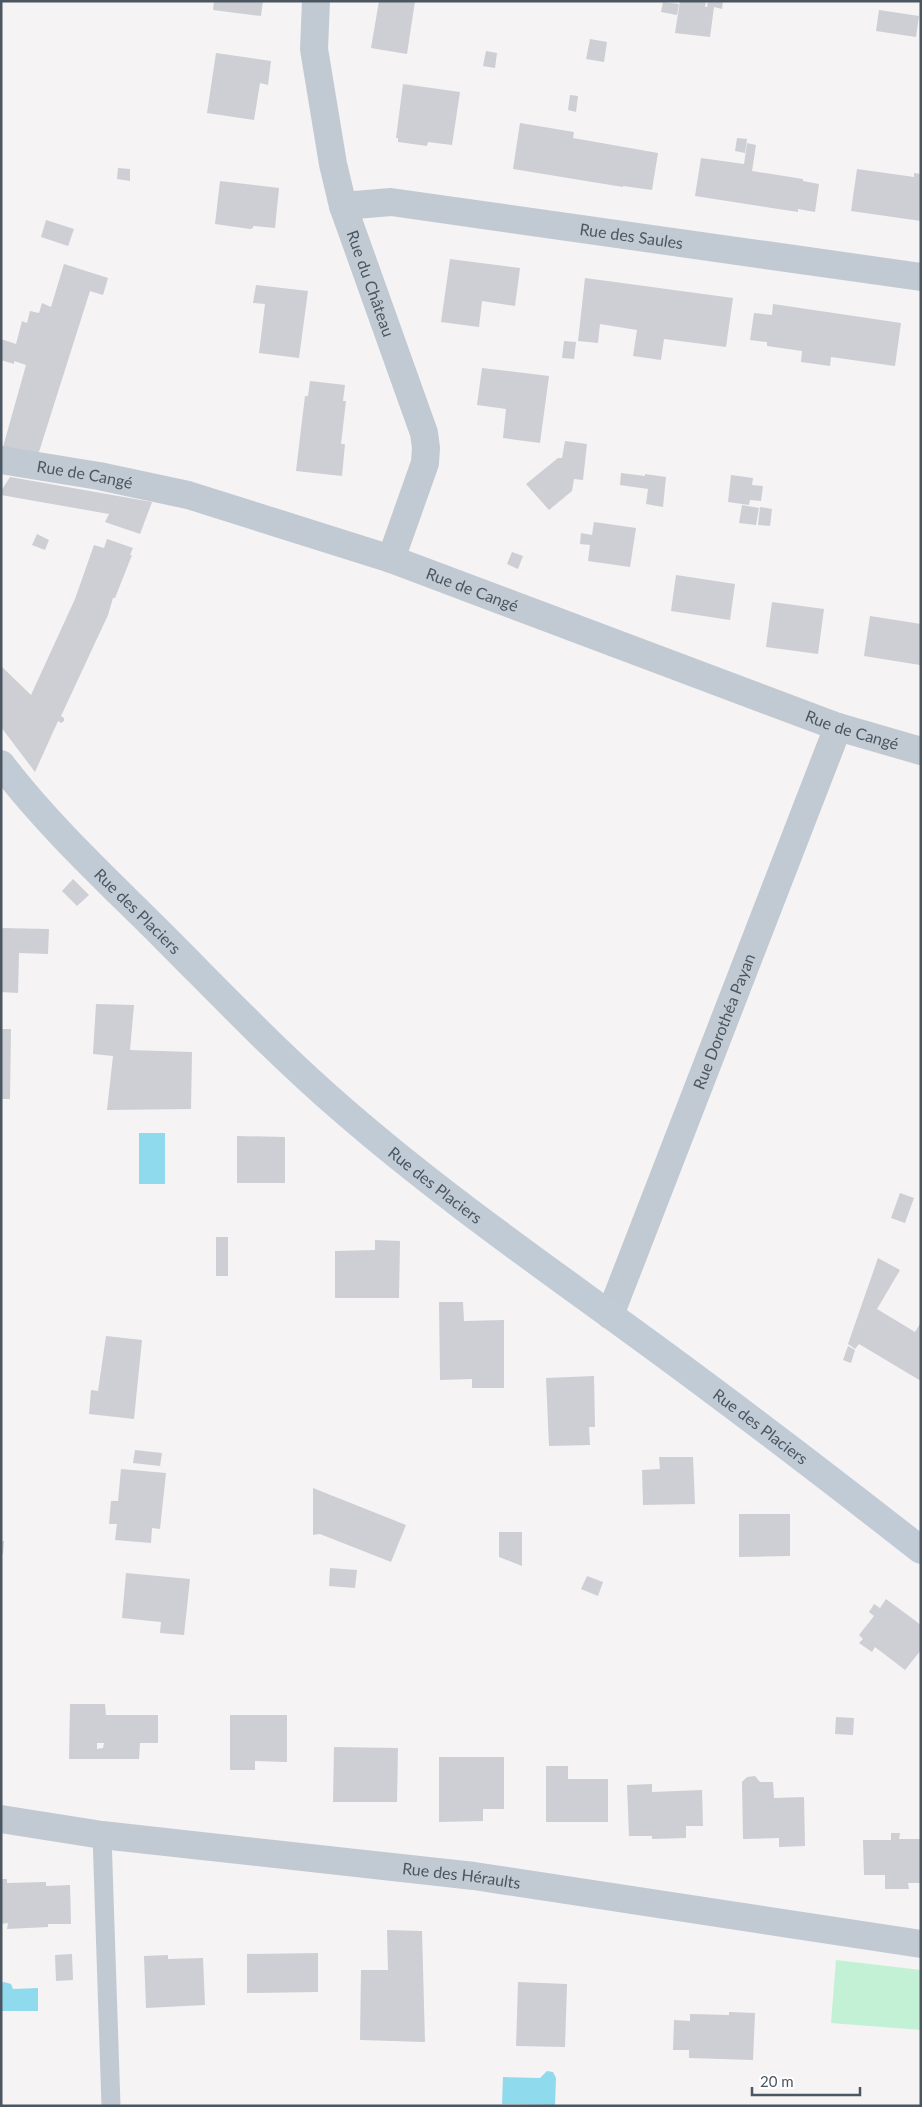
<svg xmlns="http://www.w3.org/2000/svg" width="922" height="2107" font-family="Lato,sans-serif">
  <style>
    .green { fill: #c3f1d5 }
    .water { fill: #90daee }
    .building { fill: #cdcfd5; fill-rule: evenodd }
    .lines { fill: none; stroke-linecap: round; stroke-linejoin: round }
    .lane { stroke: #c1cad2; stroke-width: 19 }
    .street { stroke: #c1cad2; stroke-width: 28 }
    .secondary { stroke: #c1cbd6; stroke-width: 28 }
    .labels { text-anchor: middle; stroke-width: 4; stroke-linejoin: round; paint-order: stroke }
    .street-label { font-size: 16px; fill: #4a5661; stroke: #fff }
  </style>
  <rect width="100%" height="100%" fill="#f5f3f3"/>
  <polygon class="green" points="836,1960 921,1970 921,2030 831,2023"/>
  <g class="water">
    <rect x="139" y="1133" width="26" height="51"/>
    <polygon points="4,1982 11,1984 13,1989 38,1988 38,2011 1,2011 1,1983"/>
    <polygon points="547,2071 553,2072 556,2078 555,2105 502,2104 503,2077 540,2078"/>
  </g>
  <g class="building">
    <polygon points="214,1 263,1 261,16 213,10"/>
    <polygon points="379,1 415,1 407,54 371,48"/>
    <polygon points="680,1 706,1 705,7 707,7 708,1 723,1 722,9 714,7 710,37 675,33"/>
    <polygon points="663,2 679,4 677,15 661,12"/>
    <polygon points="879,10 919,16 916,37 876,31"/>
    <polygon points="590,39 607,42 604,62 586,59"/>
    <polygon points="486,51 497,53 495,68 483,66"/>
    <polygon points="216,53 271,61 268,85 260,83 254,120 207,113"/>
    <polygon points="403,84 460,92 452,145 428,142 427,146 398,142 398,138 396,138"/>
    <polygon points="570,95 578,96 576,112 568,110"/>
    <polygon points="520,123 574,132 573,138 658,153 652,190 623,186 623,187 513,169"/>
    <polygon points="737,138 747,139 745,153 735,151"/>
    <polygon points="747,143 756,145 752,171 803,179 803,181 819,184 815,212 798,209 798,212 695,196 701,158 744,164"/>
    <polygon points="118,168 130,169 130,181 117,179"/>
    <polygon points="857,169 914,177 914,173 921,174 921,221 851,211"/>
    <polygon points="220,181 279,188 275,228 253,226 253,228 250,229 215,224"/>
    <polygon points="46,220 74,229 68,246 41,237"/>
    <polygon points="450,259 520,268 515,306 482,301 479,327 441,322"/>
    <polygon points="64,264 108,278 103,295 90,291 38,455 3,447 26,365 14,361 14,364 1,360 1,339 16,344 22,321 27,323 30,311 39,313 42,303 51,307"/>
    <polygon points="585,278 733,298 726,347 664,339 661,360 633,356 637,330 600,324 598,343 578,341"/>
    <polygon points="256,285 308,291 299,358 259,353 265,304 253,303"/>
    <polygon points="773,304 901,323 895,366 831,357 830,366 801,362 802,351 767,346 767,342 750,340 754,313 772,315"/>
    <polygon points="564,341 576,342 574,359 562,358"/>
    <polygon points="482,368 549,376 540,443 503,438 506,409 477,405"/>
    <polygon points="310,381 345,385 343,401 346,401 341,444 345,444 342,476 296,471 305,396 308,396"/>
    <polygon points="565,441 587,444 583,480 574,479 572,491 549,510 526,484 558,458 562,458"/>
    <polygon points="621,473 645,476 645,474 666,477 663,507 646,504 648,489 620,485"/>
    <polygon points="731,475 753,478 752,485 763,486 761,501 750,500 749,505 728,502"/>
    <polygon points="10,477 152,502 140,534 105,522 109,514 1,495 1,491"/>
    <polygon points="742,505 759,508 756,525 739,523"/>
    <polygon points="760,507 772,509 770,526 758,525"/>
    <polygon points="594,522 636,528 630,567 588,561 590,545 580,544 581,533 592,535"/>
    <polygon points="37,534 49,540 45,550 32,545"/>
    <polygon points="107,539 133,548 130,555 132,555 115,598 113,598 108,615 61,716 64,718 64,721 61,723 58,721 35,772 1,727 1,666 31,695 75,599 94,545 104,548"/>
    <polygon points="512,552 523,556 518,569 507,564"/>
    <polygon points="676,575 735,584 730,620 671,611"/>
    <polygon points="772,602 824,609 818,654 766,647"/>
    <polygon points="870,616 921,624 920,665 864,656"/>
    <polygon points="73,879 89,895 77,906 62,891"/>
    <polygon points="1,928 49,929 48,954 19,953 18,993 1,992"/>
    <polygon points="96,1004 134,1005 130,1050 192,1052 191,1109 107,1110 113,1056 93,1054"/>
    <polygon points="1,1029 11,1029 10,1099 1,1099"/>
    <polygon points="237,1136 285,1137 285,1183 237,1183"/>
    <polygon points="900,1193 914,1198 905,1223 891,1218"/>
    <rect x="216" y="1237" width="12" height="39"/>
    <polygon points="375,1240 400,1241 399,1298 335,1298 335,1251 375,1250"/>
    <polygon points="878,1258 900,1270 877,1309 915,1332 921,1322 921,1381 859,1344 855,1349 848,1344"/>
    <polygon points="439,1302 463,1302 464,1321 504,1320 504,1388 472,1388 472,1379 440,1380"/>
    <polygon points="106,1336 142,1340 134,1419 89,1414 91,1390 98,1391"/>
    <polygon points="848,1346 855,1350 851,1363 843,1360"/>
    <polygon points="594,1376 595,1427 589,1427 590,1445 549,1446 546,1378"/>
    <polygon points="135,1450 162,1453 160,1466 133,1463"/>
    <polygon points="659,1457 693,1457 695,1504 643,1505 642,1470 660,1469"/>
    <polygon points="121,1469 166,1473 160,1529 152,1528 151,1543 115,1540 117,1524 109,1524 111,1501 118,1501"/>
    <polygon points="313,1488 406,1525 391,1562 320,1534 313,1535"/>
    <polygon points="739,1514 790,1514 790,1556 739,1557"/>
    <polygon points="499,1532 522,1532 522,1566 499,1557"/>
    <polygon points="1,1541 4,1541 3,1554 1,1554"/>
    <polygon points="330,1568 357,1570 355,1588 329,1586"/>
    <polygon points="126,1573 190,1579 184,1635 160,1633 161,1622 122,1618"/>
    <polygon points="587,1576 603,1582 598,1596 581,1589"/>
    <polygon points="886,1599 921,1625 921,1650 905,1670 875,1647 872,1652 859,1643 863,1639 859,1635 874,1616 869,1612 874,1604 880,1608"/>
    <path d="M70 1704H105L106 1715H158V1743H140L139 1759H69ZM97 1743H104L103 1748 97 1749Z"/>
    <polygon points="230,1715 287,1715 287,1762 255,1761 255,1770 230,1770"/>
    <polygon points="836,1717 854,1718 853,1735 835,1734"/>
    <polygon points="334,1747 398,1748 397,1802 333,1802"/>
    <polygon points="439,1757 504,1757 504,1809 483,1809 483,1821 439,1822"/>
    <polygon points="546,1766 568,1766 568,1779 608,1779 608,1822 546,1822"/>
    <polygon points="755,1776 760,1782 773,1782 774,1798 804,1797 805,1846 779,1847 779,1838 743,1839 742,1782 747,1777"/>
    <polygon points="652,1784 652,1792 702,1790 703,1826 686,1826 686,1838 652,1839 652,1836 629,1836 627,1785"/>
    <polygon points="891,1833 900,1833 899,1839 921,1839 921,1883 908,1883 909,1889 885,1889 885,1875 864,1875 863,1840 891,1840"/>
    <polygon points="1,1879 7,1879 7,1883 46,1882 46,1886 70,1885 71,1924 48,1924 48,1927 7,1929 8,1923 1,1924"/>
    <polygon points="387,1930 422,1931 425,2042 360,2040 361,1970 388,1970"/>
    <polygon points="318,1953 318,1992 247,1993 247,1954"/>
    <polygon points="72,1954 73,1980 56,1981 55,1955"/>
    <polygon points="168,1955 168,1959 203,1958 205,2005 146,2008 144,1956"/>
    <polygon points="518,1982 567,1984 565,2047 516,2046"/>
    <polygon points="729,2012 755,2013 753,2060 689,2058 689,2050 673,2050 674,2020 690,2021 690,2014 729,2015"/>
  </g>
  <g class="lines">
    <polyline class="lane" points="102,1835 111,2106"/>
    <g class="street">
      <path id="s1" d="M316 1 314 49 333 164 343 206 424 433 426 448 425 463 391 559"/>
      <path id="s2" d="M343 206 391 202 921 277"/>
      <path id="s3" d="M1 460 99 476 188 495 391 559 838 727 921 751"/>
      <path id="s4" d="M610 1315 838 727"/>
      <path id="s5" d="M1 1819 102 1835 474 1876 921 1944"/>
    </g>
    <path class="secondary" id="s6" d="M1 764C49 827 108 881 164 937 223 996 280 1056 344 1111 442 1196 549 1270 654 1347 744 1413 833 1481 921 1550"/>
  </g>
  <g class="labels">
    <g class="street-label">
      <text dy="6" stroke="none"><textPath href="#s2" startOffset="291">Rue des Saules</textPath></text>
      <text dy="6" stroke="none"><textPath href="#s1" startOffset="290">Rue du Château</textPath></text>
      <text dy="6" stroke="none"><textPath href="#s3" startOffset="85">Rue de Cangé</textPath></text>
      <text dy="6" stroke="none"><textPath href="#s3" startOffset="490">Rue de Cangé</textPath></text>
      <text dy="6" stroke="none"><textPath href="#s3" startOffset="895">Rue de Cangé</textPath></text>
      <text dy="6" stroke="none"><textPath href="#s6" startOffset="201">Rue des Placiers</textPath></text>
      <text dy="6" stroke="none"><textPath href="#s4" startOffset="315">Rue Dorothéa Payan</textPath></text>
      <text dy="6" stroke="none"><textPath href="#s6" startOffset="606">Rue des Placiers</textPath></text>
      <text dy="6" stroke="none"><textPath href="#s6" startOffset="1011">Rue des Placiers</textPath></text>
      <text dy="6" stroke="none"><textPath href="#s5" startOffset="464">Rue des Héraults</textPath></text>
    </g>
  </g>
  <rect width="922" height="2107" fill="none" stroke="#4a5661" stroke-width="5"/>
  <path d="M752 2087v8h108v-8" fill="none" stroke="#4a5661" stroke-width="2.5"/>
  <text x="760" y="2087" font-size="15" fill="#4a5661" stroke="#ffffff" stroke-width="4" paint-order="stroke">20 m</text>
</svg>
